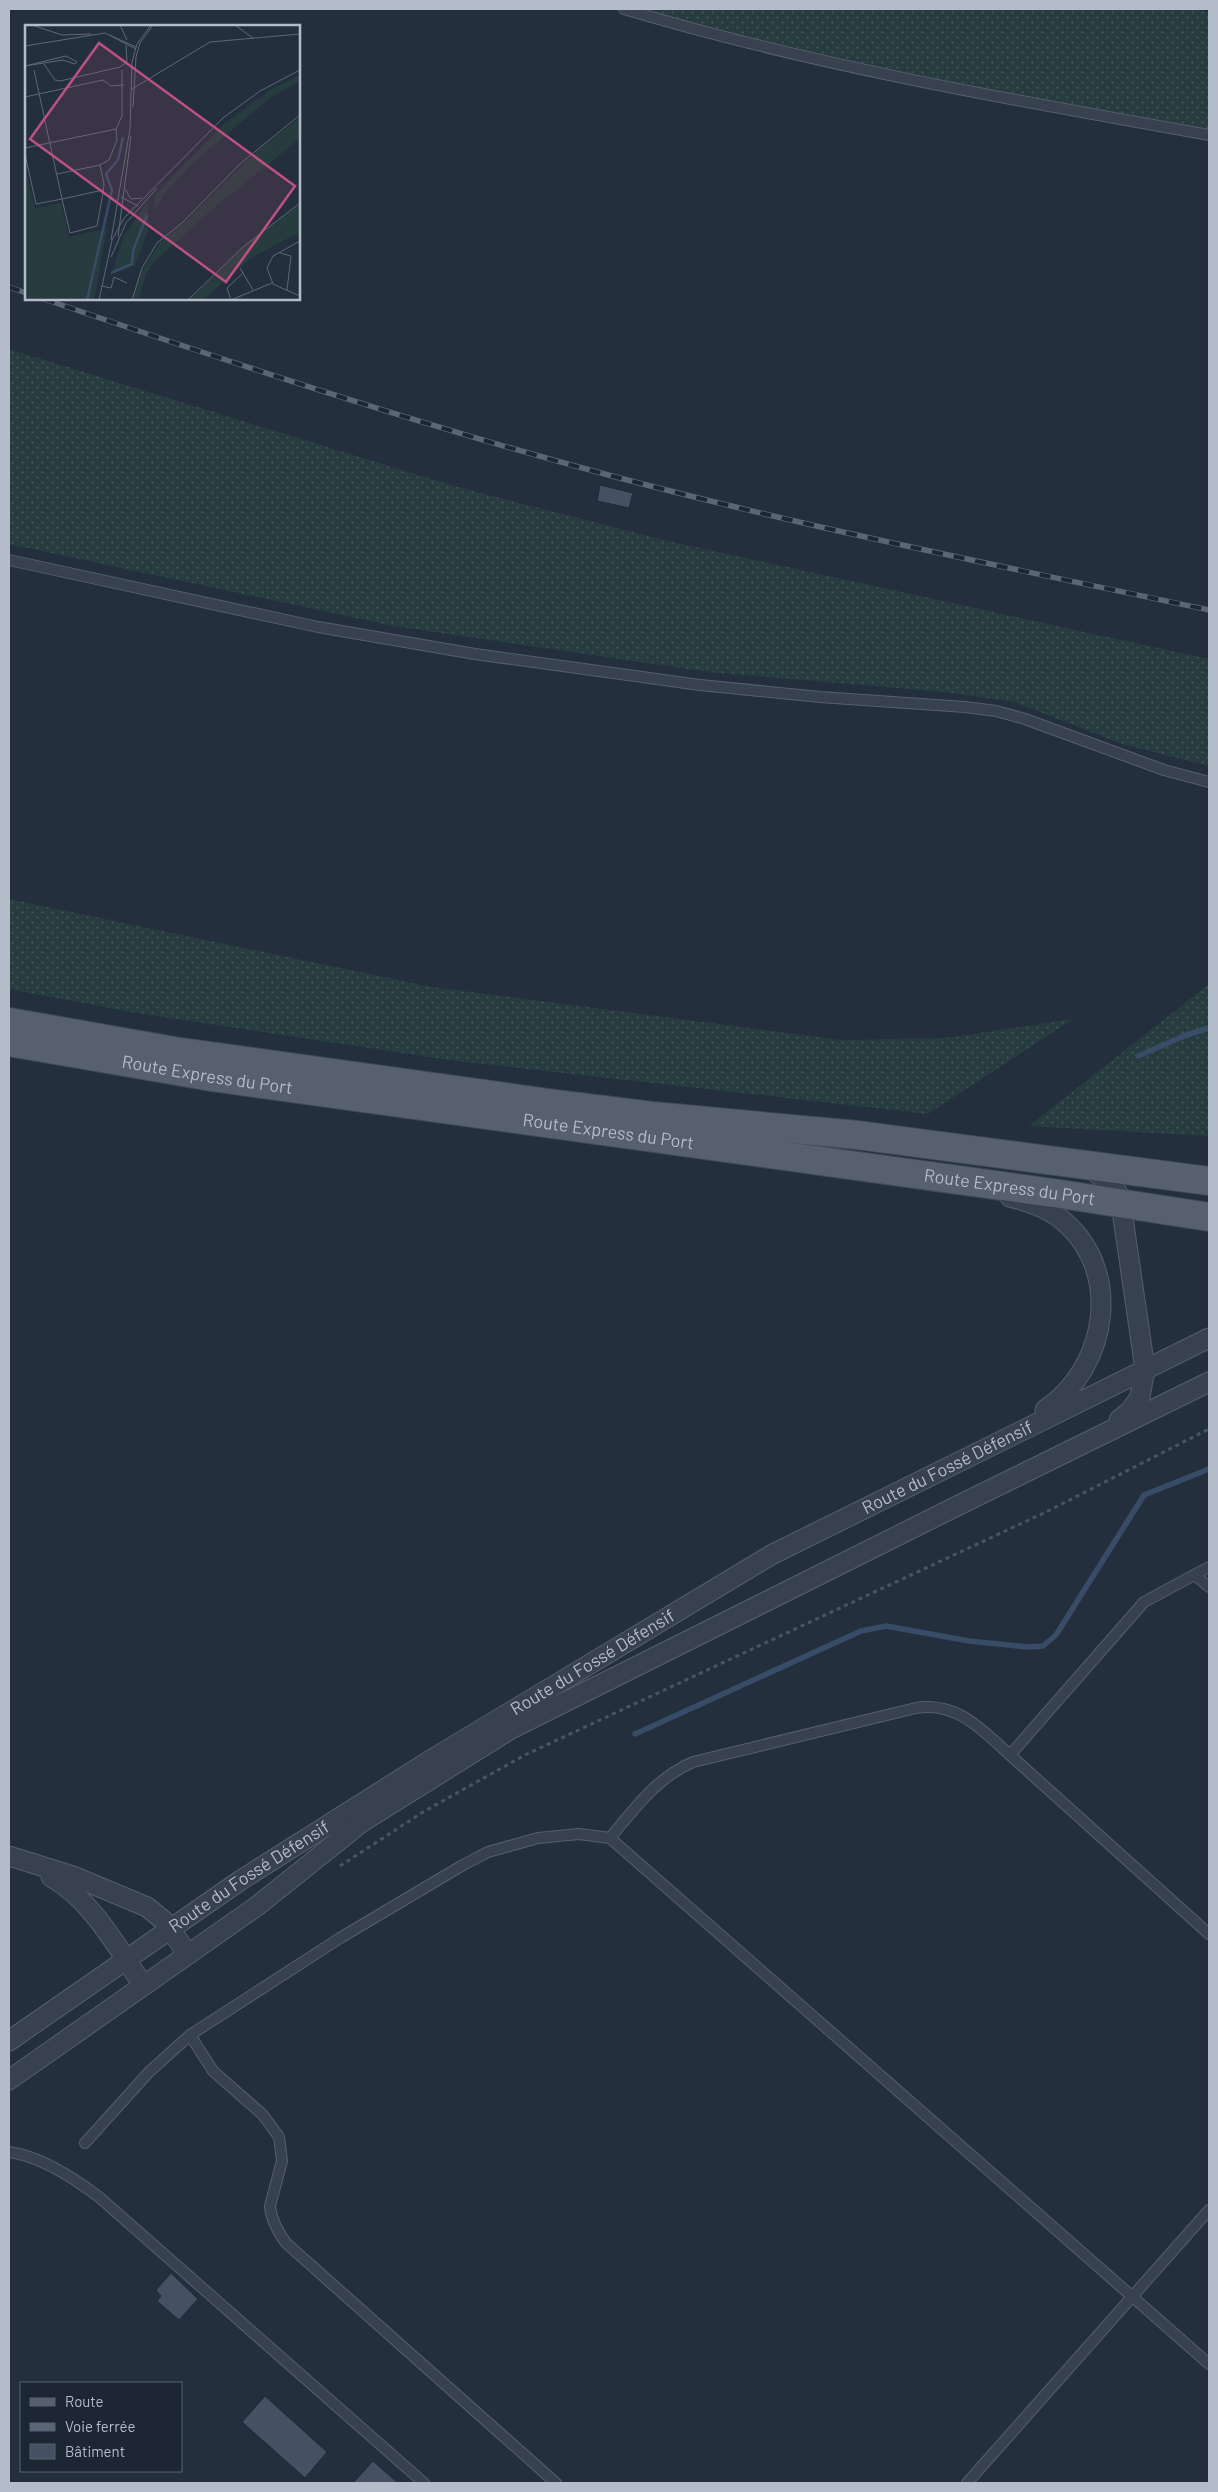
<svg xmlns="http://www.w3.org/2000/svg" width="1218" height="2492" font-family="Barlow,sans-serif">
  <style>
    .grass { fill: url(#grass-dots) }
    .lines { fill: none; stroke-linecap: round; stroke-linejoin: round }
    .stream { stroke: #394c67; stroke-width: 5.5 }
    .building { fill: #455162; stroke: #1f2835 }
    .service-casing { stroke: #565f6c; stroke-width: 12 }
    .minor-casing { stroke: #565f6c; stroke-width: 21 }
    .primary-casing { stroke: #414a57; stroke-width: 30 }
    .path { stroke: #44595c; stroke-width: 3; stroke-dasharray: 4 4; stroke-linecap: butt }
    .service { stroke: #38414e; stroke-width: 10 }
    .minor { stroke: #38414e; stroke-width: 19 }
    .primary { stroke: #56606e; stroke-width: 28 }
    .rail-casing { stroke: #5a6575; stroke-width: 5.5 }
    .rail { stroke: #1d2633; stroke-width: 4; stroke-dasharray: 11; stroke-linecap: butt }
    .labels { text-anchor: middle; stroke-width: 4.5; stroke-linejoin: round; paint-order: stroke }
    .street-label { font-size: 18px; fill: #b4bcc9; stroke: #1d2633 }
    .inset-river { fill: none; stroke: #394c67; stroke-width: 2.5 }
    .inset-road { fill: none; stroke: #5e6776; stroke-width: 1 }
    .view { fill: #bd5182; fill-opacity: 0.15; stroke: #bd5182; stroke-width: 2.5 }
    .inset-edge { fill: none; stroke: #b4bcc9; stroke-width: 2.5 }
  </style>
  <defs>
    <pattern id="grass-dots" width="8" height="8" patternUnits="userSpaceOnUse" patternTransform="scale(1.25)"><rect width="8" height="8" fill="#263c3f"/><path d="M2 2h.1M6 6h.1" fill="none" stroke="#435659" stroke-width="1.8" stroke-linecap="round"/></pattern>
  </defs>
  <rect width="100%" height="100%" fill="#242f3e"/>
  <g class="grass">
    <path d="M646 9H1194L1209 12V129C1020 95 831 62 646 9Z"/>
    <polygon points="9,349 454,486 668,541 1209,659 1209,766 1122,744 1015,702 944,692 709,672 393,626 9,544"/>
    <polygon points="9,899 432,987 842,1040 946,1038 1073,1019 928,1114 449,1060 136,1013 9,989"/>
    <polygon points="1209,983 1209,1136 1029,1126 1209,984"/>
  </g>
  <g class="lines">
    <g class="stream">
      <polyline points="1138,1056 1186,1035 1209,1028"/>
      <polyline points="635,1734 861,1631 886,1626 969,1641 1027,1647 1043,1646 1056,1635 1144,1495 1209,1469"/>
    </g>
  </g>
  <g class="building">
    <polygon points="600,485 633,493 629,508 597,501"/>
    <polygon points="171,2273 198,2299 179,2320 157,2301 161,2296 156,2290"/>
    <polygon points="265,2396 327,2452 305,2478 242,2422"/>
    <polygon points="373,2461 398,2483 353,2483"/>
  </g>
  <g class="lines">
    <defs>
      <g id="service">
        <path d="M624 9C815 66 1013 100 1209 135"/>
        <polyline points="9,560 318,627 475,654 700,685 820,697 965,707 996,711 1025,719 1164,770 1209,782"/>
        <polyline points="1209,1567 1144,1602 1010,1755 1209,1934"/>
        <polyline points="1196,1576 1209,1587"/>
        <path d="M1010 1755C982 1730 957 1701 916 1708L693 1762C656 1778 635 1808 610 1838L1209 2364"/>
        <path d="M190 2035 213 2071 263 2115 279 2137 282 2161 270 2206C271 2220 278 2232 286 2243L556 2483"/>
        <polyline points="85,2143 149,2072 190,2035 340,1938 463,1865 488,1852 538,1838 579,1834 610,1838"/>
        <path d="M9 2152C40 2156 74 2178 99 2197L424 2483"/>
        <polyline points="967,2483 1209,2210"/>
      </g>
      <g id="minor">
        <polyline points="1089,1168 1112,1184 1120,1197 1145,1369 1140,1397 1130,1411 1119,1420"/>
        <path d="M1010 1197C1026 1201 1043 1206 1057 1216 1124 1265 1110 1366 1045 1410"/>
        <polyline points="9,1856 73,1876 147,1907 163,1920 188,1954"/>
        <path d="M51 1877C93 1901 116 1946 143 1985"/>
        <path id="s1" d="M9 2041 241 1880 429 1761 771 1555 1209 1338"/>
        <polyline points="9,2080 257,1906 362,1822 511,1729 953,1508 1209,1382"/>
      </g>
      <g id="primary">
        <polyline points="9,1022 174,1051 548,1103 652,1116 857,1135 1209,1181"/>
        <path id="s2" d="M9 1042 212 1077 1067 1195 1209 1217"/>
      </g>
    </defs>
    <use href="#service" class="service-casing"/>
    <use href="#minor" class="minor-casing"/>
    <use href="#primary" class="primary-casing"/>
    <polyline class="path" points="340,1866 423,1812 525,1755 1046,1512 1209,1429"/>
    <use href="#service" class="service"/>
    <use href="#minor" class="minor"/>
    <use href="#primary" class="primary"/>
    <defs>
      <g id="rail">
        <polyline points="9,287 26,293"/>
        <path d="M44 299C232 363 420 425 612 476 809 528 1010 568 1209 610"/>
      </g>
    </defs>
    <use href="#rail" class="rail-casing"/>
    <use href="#rail" class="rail"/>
  </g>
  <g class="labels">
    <g class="street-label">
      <text dy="6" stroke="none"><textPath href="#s2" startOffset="201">Route Express du Port</textPath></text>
      <text dy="6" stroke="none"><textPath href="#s2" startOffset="606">Route Express du Port</textPath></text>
      <text dy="6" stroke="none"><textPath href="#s2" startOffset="1011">Route Express du Port</textPath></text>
      <text dy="6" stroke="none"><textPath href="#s1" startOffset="1101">Route du Fossé Défensif</textPath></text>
      <text dy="6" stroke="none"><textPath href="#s1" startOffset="696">Route du Fossé Défensif</textPath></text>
      <text dy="6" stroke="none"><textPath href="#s1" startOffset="291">Route du Fossé Défensif</textPath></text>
    </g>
  </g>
  <g transform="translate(25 25)">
    <rect width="275" height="275" fill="#242f3e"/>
    <path d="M275 50V56L245 73 168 138 140 168 129 187 130 170 199 99 245 65ZM275 93 273 115 190 182 130 236 121 248 114 275H108L117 246 135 217 157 200 233 125ZM0 141 10 183 36 178 44 212 82 203 69 275H0ZM123 177V206L110 241 87 248 99 210ZM275 179V207L226 233 178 275H164L220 221Z" fill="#263c3f"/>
    <path class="inset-river" d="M86 248 107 239 108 226 122 190M62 275 87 165 81 149 93 135 98 112"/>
    <path class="inset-road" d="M7 0 37 10 66 9M95 0 102 15M210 0 228 13M86 11 111 24M0 21 80 8 111 22M19 39 30 55 35 56 95 42 102 37 101 20M0 41 41 31 52 37 50 39 38 35 0 41M107 64 185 17 275 9M0 72 78 55 86 61 99 60M108 82 111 32 115 18 128 0M91 104 97 91V45M0 123 91 104 92 115 84 135 75 140M0 129 11 179 37 174 9 45M32 149 75 140 79 159 78 168 72 201 45 208 37 174 78 165M100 164 106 174 117 173M96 172 113 181M93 212 106 111M86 215 105 104 107 37 112 19 126 0M275 216 248 231 242 243 248 259 275 271M255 228 266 231 262 265M86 232 101 198 132 163M215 243 228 265M218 248 202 263 206 275 247 258M77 261 86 263 89 252 102 258M74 275 87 215 99 193 198 93 235 66 275 45M107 275 117 243 132 218 157 198 216 138 275 90M163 275 218 222 275 178"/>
    <path class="view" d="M74 18 270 161 201 257 5 114Z"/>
    <rect width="275" height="275" class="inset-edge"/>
  </g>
  <rect width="1218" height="2492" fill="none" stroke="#b4bcc9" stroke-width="20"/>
  <rect x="20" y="2382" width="162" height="90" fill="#1d2633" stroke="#59626f"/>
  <rect x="30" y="2398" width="25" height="8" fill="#56606e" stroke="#59626f"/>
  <text x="65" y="2407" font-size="15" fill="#b4bcc9">Route</text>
  <rect x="30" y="2423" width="25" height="8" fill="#5a6575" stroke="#59626f"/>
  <text x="65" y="2432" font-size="15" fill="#b4bcc9">Voie ferrée</text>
  <rect x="30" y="2444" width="25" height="15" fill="#455162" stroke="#59626f"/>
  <text x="65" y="2457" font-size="15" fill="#b4bcc9">Bâtiment</text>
</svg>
